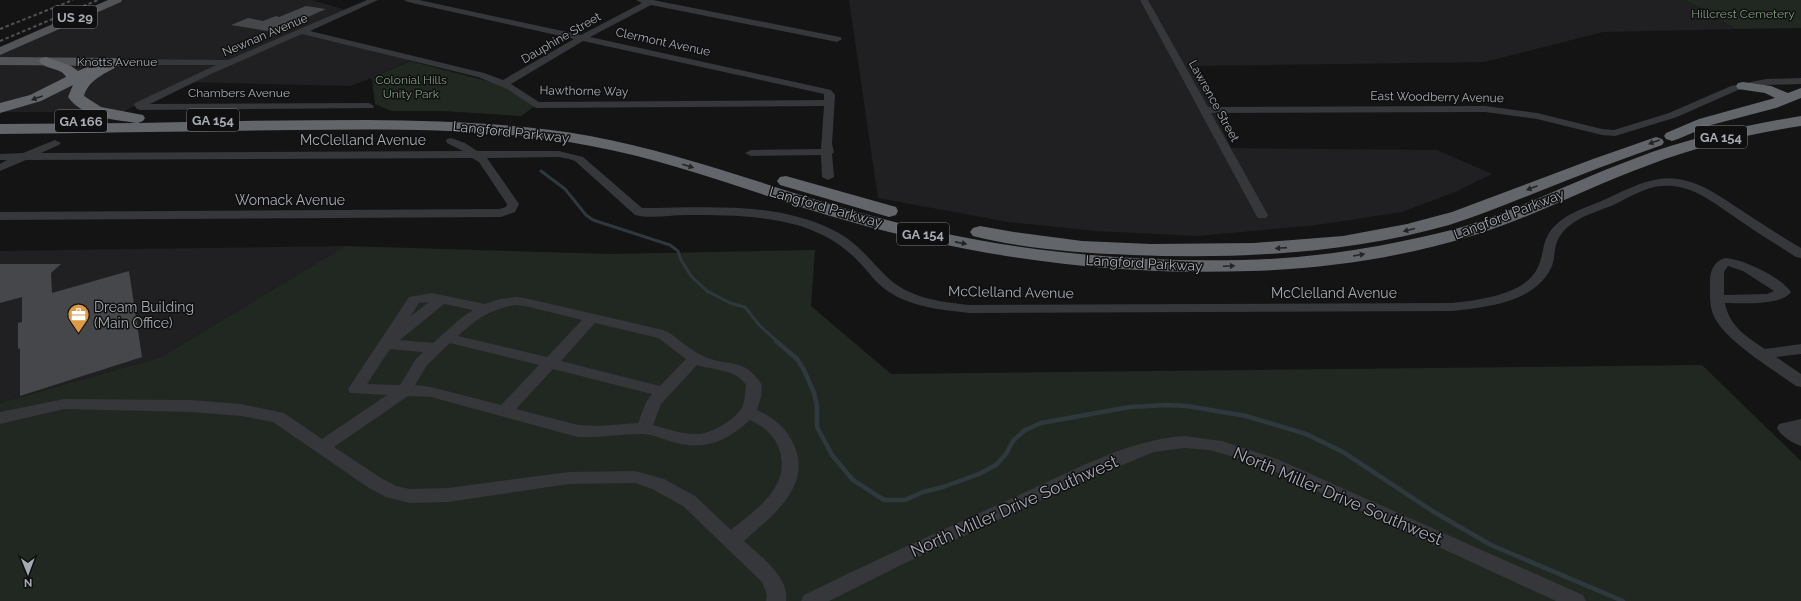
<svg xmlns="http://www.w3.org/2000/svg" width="1801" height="601" font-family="Raleway,sans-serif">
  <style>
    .built { fill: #202022 }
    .green { fill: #212821 }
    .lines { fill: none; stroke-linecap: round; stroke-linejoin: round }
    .stream-far1 { stroke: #2f383d; stroke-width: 3 }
    .stream { stroke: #2f383d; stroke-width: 4.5 }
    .building { fill: #46474a }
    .minor { fill: #35373a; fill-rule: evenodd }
    .major { fill: #525458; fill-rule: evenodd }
    .highway { fill: #62656a; fill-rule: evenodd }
    .rail { stroke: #4f5155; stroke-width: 2; stroke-dasharray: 3.5 2.5; stroke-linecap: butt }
    .oneway { fill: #242426 }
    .labels { text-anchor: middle; stroke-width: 3; stroke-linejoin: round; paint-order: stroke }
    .far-park-label { font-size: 12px; fill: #829d80; stroke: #0f0f10 }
    .far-street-label { font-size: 12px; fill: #a7acb4; stroke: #0f0f10 }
    .shield { fill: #0f0f10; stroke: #797d83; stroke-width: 1 }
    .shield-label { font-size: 13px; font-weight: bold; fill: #a7acb4 }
    .street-label { font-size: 14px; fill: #a7acb4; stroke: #0f0f10 }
    .poi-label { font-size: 14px; fill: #a7acb4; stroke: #0f0f10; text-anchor: start }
    .near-street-label { font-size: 17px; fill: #a7acb4; stroke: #0f0f10 }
  </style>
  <rect width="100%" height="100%" fill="#141415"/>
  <g class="built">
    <polygon points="124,0 312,0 353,12 298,32 417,57 372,78 350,86 183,82 122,112 0,112 0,49"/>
    <polygon points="849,0 1685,0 1736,29 1603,32 1484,62 1194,66 1231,148 1437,150 1492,174 1455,192 1402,212 1317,225 1198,236 1095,231 1008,222 878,198"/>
    <polygon points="345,246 161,357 0,403 0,251"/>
  </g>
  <g class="green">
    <polygon points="1685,0 1801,0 1801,28 1736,29"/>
    <polygon points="410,61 499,84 535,106 521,116 442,111 391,111 375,104 372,78"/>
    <polygon points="345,246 611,254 815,250 811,306 891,374 1702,365 1801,461 1801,601 0,601 0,403 161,357"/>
  </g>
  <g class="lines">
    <polyline class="stream-far1" points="541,171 565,189 586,215 593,220 670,245 678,251 681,260 691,276 707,291 730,303 745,307 759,325 778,342"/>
    <polyline class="stream" points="776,341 797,359 804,370 814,393 817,406 817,427 832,455 853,480 884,500 905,500 923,492 943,487 979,474 996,465 1006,454 1013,441 1025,430 1041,423 1130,407 1167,405 1187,406 1246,416 1306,434 1343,452 1434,512 1491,545 1623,601"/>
  </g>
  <g class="building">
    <polygon points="306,6 326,9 274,32 231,25 248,18 263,21 276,16 279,17"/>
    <polygon points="0,264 61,264 51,273 52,293 129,271 142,357 20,396 20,348 18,349 18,323 22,322 22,297 0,303"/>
  </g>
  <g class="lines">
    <g class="minor">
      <path d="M367 0H378L310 31 484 73 503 80 574 39 408 2 404 0H419L581 35 642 3 636 0H653L840 37 842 39 837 42 651 5 590 37 831 90 835 95 832 144 834 152 832 154 834 177 828 180 822 177 821 155 751 156 745 153 751 150 821 149 824 106 536 108 507 89 478 77 302 34 211 74 150 104 369 103 374 106 373 108 141 110 137 109 134 105 135 103 216 65H115L110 62 115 59 228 60ZM583 41 824 94V100L539 102 511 84Z"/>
      <polygon points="1140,0 1148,0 1208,107 1485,106 1537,113 1602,129 1614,130 1669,113 1731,86 1766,79 1801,78 1801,84 1766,85 1738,90 1677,117 1615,136 1602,135 1537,119 1485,112 1211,113 1268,215 1266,218 1258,218 1256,215"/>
      <path d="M451 138 465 143 477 151H559L583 157 642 208C705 208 775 201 833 230 857 242 868 258 886 276 908 298 940 302 970 305L1452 303C1478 300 1526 295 1538 267 1544 254 1542 242 1551 230 1565 213 1586 208 1606 199 1623 191 1640 182 1659 179 1694 174 1723 199 1750 216 1767 227 1784 238 1801 248V258L1796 257C1779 246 1762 236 1745 224 1720 208 1694 183 1662 186 1644 187 1627 199 1611 206 1593 213 1571 219 1560 236 1553 246 1556 258 1551 268 1534 303 1486 307 1452 311L970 313C942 310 910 307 886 290 875 282 868 271 859 262 842 244 821 232 797 225 761 215 723 215 686 215 670 215 650 219 635 215L575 161 569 159 559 157 487 158 519 204 515 212 501 217 0 220V212L499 209 506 207 507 204 479 162 472 158 26 160 0 171V164L7 160H0V154L23 153 55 140 61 143 59 145 41 153 463 151 447 143 446 141 447 139Z"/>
      <path d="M1725 258C1743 259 1781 277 1791 292 1781 306 1741 303 1725 303 1729 326 1747 337 1765 349L1801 344V354L1776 357 1801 374V387L1796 386C1773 369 1723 340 1713 314 1709 304 1710 292 1710 281 1710 271 1714 261 1725 258ZM1728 266 1743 271 1774 291 1767 294 1724 295V272Z"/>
      <path d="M432 293 485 304 500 299 516 297 525 298 663 330 668 332C679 339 689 349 701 355 726 368 743 355 762 385L761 397 757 410C774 418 786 427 794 445 813 486 771 517 744 541 759 555 790 577 786 601H766L767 595 762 582 683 506 652 489 635 483 569 484 448 502 410 503 386 497 369 488 273 422 241 416 191 412 64 409 0 424V412L64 399 191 400 241 404 284 413 322 439 387 395 350 393 348 389 409 297ZM429 302 410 317 419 303ZM444 304 473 310 461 318 433 343 400 340ZM516 305 525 306 582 320 547 357 458 336C477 319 490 309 516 305ZM595 323 658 338 686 359 660 386 561 361ZM450 343 539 365 501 405 431 387 415 385 427 365ZM390 349 423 352 416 359 400 385 367 384ZM697 365C715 371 734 368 746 385 745 393 745 403 741 409 734 420 712 433 699 434 684 435 668 429 653 425L661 404ZM553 369 652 394 646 402 638 423 597 426 578 425 516 409ZM408 396 431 397 578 437C600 438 621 434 642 434 652 434 663 439 672 442 705 451 726 442 750 420 765 427 775 436 780 452 790 488 755 510 731 530L695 496 664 479 635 471 569 472 448 488 410 489 396 486 381 478 334 447Z"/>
      <path d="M1801 419V446C1792 443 1781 436 1777 428L1779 424Z"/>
      <path d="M1184 436 1222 441 1277 459 1583 595 1586 601H1556L1265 467 1231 456 1209 450 1184 448 1154 452 1076 484 901 565 829 601H801L804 595C875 560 947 528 1019 495 1071 472 1126 440 1184 436Z"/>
    </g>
    <g class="major">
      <polygon points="108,0 122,0 121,2 0,55 0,47"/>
      <polygon points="0,57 115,58 119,59 121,62 119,65 115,66 0,65"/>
    </g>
    <g class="highway">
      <path d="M46 57 71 66 78 71 87 67 92 68 110 59H120L122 62 120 65C106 73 88 80 84 96L101 107 143 115 145 118 143 121 138 123C215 121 292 120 369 120 443 121 517 123 590 136 683 153 771 188 861 213 984 248 1114 263 1242 260 1296 259 1350 252 1403 241 1425 236 1447 232 1469 225 1526 206 1579 179 1636 158 1689 138 1745 125 1801 116V126C1749 134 1698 146 1649 165 1591 186 1537 215 1478 234 1405 257 1326 269 1250 271 1115 276 978 258 848 221 762 197 679 162 591 146 494 128 394 129 296 130 197 131 99 133 0 134V124L136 123C112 119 83 118 68 97L73 85 41 101 0 113V103L30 95 66 77C61 67 45 70 39 61L41 58Z"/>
      <polygon points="1743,82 1771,86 1788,93 1801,88 1801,98 1776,108 1711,125 1678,139 1672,141 1666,139 1664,136 1666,133 1699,119 1775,98 1765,93 1738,89 1736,86 1738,83"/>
      <path d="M1656 137 1662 139 1664 142 1662 145C1619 160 1577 176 1535 193 1507 204 1478 216 1449 225 1346 254 1238 259 1132 255 1079 253 1025 249 973 236L970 232 973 228 980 226 1014 232 1082 241 1151 244 1254 243 1343 236 1407 224 1452 212 1593 159Z"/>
      <polygon points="786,176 896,207 898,211 896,215 889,217 780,185 777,181 780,177"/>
    </g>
    <g class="rail">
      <polyline points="0,29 73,0"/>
      <polyline points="0,41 98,0"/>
    </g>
  </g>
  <defs><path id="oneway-solid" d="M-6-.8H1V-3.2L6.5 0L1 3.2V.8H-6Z"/></defs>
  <g class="oneway">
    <use href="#oneway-solid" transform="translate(37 98) rotate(160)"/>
    <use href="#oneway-solid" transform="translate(1654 142) rotate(160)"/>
    <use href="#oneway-solid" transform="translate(688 166) rotate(17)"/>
    <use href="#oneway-solid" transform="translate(1532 188) rotate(159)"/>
    <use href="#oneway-solid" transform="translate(1409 230) rotate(166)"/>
    <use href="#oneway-solid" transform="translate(961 243) rotate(11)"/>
    <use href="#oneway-solid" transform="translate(1281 248) rotate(176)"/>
    <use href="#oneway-solid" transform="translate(1359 255) rotate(-10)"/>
    <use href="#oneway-solid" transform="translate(1229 266) rotate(-2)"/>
  </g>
  <defs>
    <symbol id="office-pin" viewBox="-11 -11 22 30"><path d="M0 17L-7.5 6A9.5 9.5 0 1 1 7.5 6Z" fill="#d94" stroke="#0f0f10"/><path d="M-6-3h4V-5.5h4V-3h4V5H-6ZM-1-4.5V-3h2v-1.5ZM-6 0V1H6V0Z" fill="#fff"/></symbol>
  </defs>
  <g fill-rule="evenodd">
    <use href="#office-pin" x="66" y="302" width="25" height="34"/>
  </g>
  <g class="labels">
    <g class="far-park-label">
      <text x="1743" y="18">Hillcrest Cemetery</text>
      <text x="411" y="84">Colonial Hills<tspan x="411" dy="14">Unity Park</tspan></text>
    </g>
    <g class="far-street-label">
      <text transform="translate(265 35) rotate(-23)" y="4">Newnan Avenue</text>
      <text transform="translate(561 38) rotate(-30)" y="4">Dauphine Street</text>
      <text transform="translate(663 42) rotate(12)" y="4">Clermont Avenue</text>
      <text x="117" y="66">Knotts Avenue</text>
      <text transform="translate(584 91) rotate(1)" y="4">Hawthorne Way</text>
      <text x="239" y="97">Chambers Avenue</text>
      <text transform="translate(1437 97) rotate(1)" y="4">East Woodberry Avenue</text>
      <text transform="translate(1214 101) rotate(61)" y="4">Lawrence Street</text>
    </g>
    <g class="shield">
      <rect x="53" y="6" width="44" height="22" rx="3"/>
      <rect x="187" y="109" width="52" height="22" rx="3"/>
      <rect x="55" y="110" width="52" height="22" rx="3"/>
      <rect x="1695" y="126" width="52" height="22" rx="3"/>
      <rect x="897" y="223" width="52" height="22" rx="3"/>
    </g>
    <g class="shield-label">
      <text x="75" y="22">US 29</text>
      <text x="213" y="125">GA 154</text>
      <text x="81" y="126">GA 166</text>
      <text x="1721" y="142">GA 154</text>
      <text x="923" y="239">GA 154</text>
    </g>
    <g class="street-label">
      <text transform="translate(511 132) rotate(6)" y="5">Langford Parkway</text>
      <text x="363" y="145">McClelland Avenue</text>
      <text x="290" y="205">Womack Avenue</text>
      <text transform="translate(826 207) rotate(16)" y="5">Langford Parkway</text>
      <text transform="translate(1509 214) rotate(-21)" y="5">Langford Parkway</text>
      <text transform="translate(1144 263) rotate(3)" y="5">Langford Parkway</text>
      <text transform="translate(1011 292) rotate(1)" y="5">McClelland Avenue</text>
      <text x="1334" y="298">McClelland Avenue</text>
    </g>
    <g class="poi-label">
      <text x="94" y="312">Dream Building<tspan x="94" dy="16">(Main Office)</tspan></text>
    </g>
    <g class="near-street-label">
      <text transform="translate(1338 496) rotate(23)" y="6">North Miller Drive Southwest</text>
      <text transform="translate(1014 506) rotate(-24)" y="6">North Miller Drive Southwest</text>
    </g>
  </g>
  <g transform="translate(28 573) rotate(179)" stroke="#0f0f10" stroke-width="3" paint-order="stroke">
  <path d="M0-3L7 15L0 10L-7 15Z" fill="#a7acb4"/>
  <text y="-6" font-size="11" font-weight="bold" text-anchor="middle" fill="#a7acb4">N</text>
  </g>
</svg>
